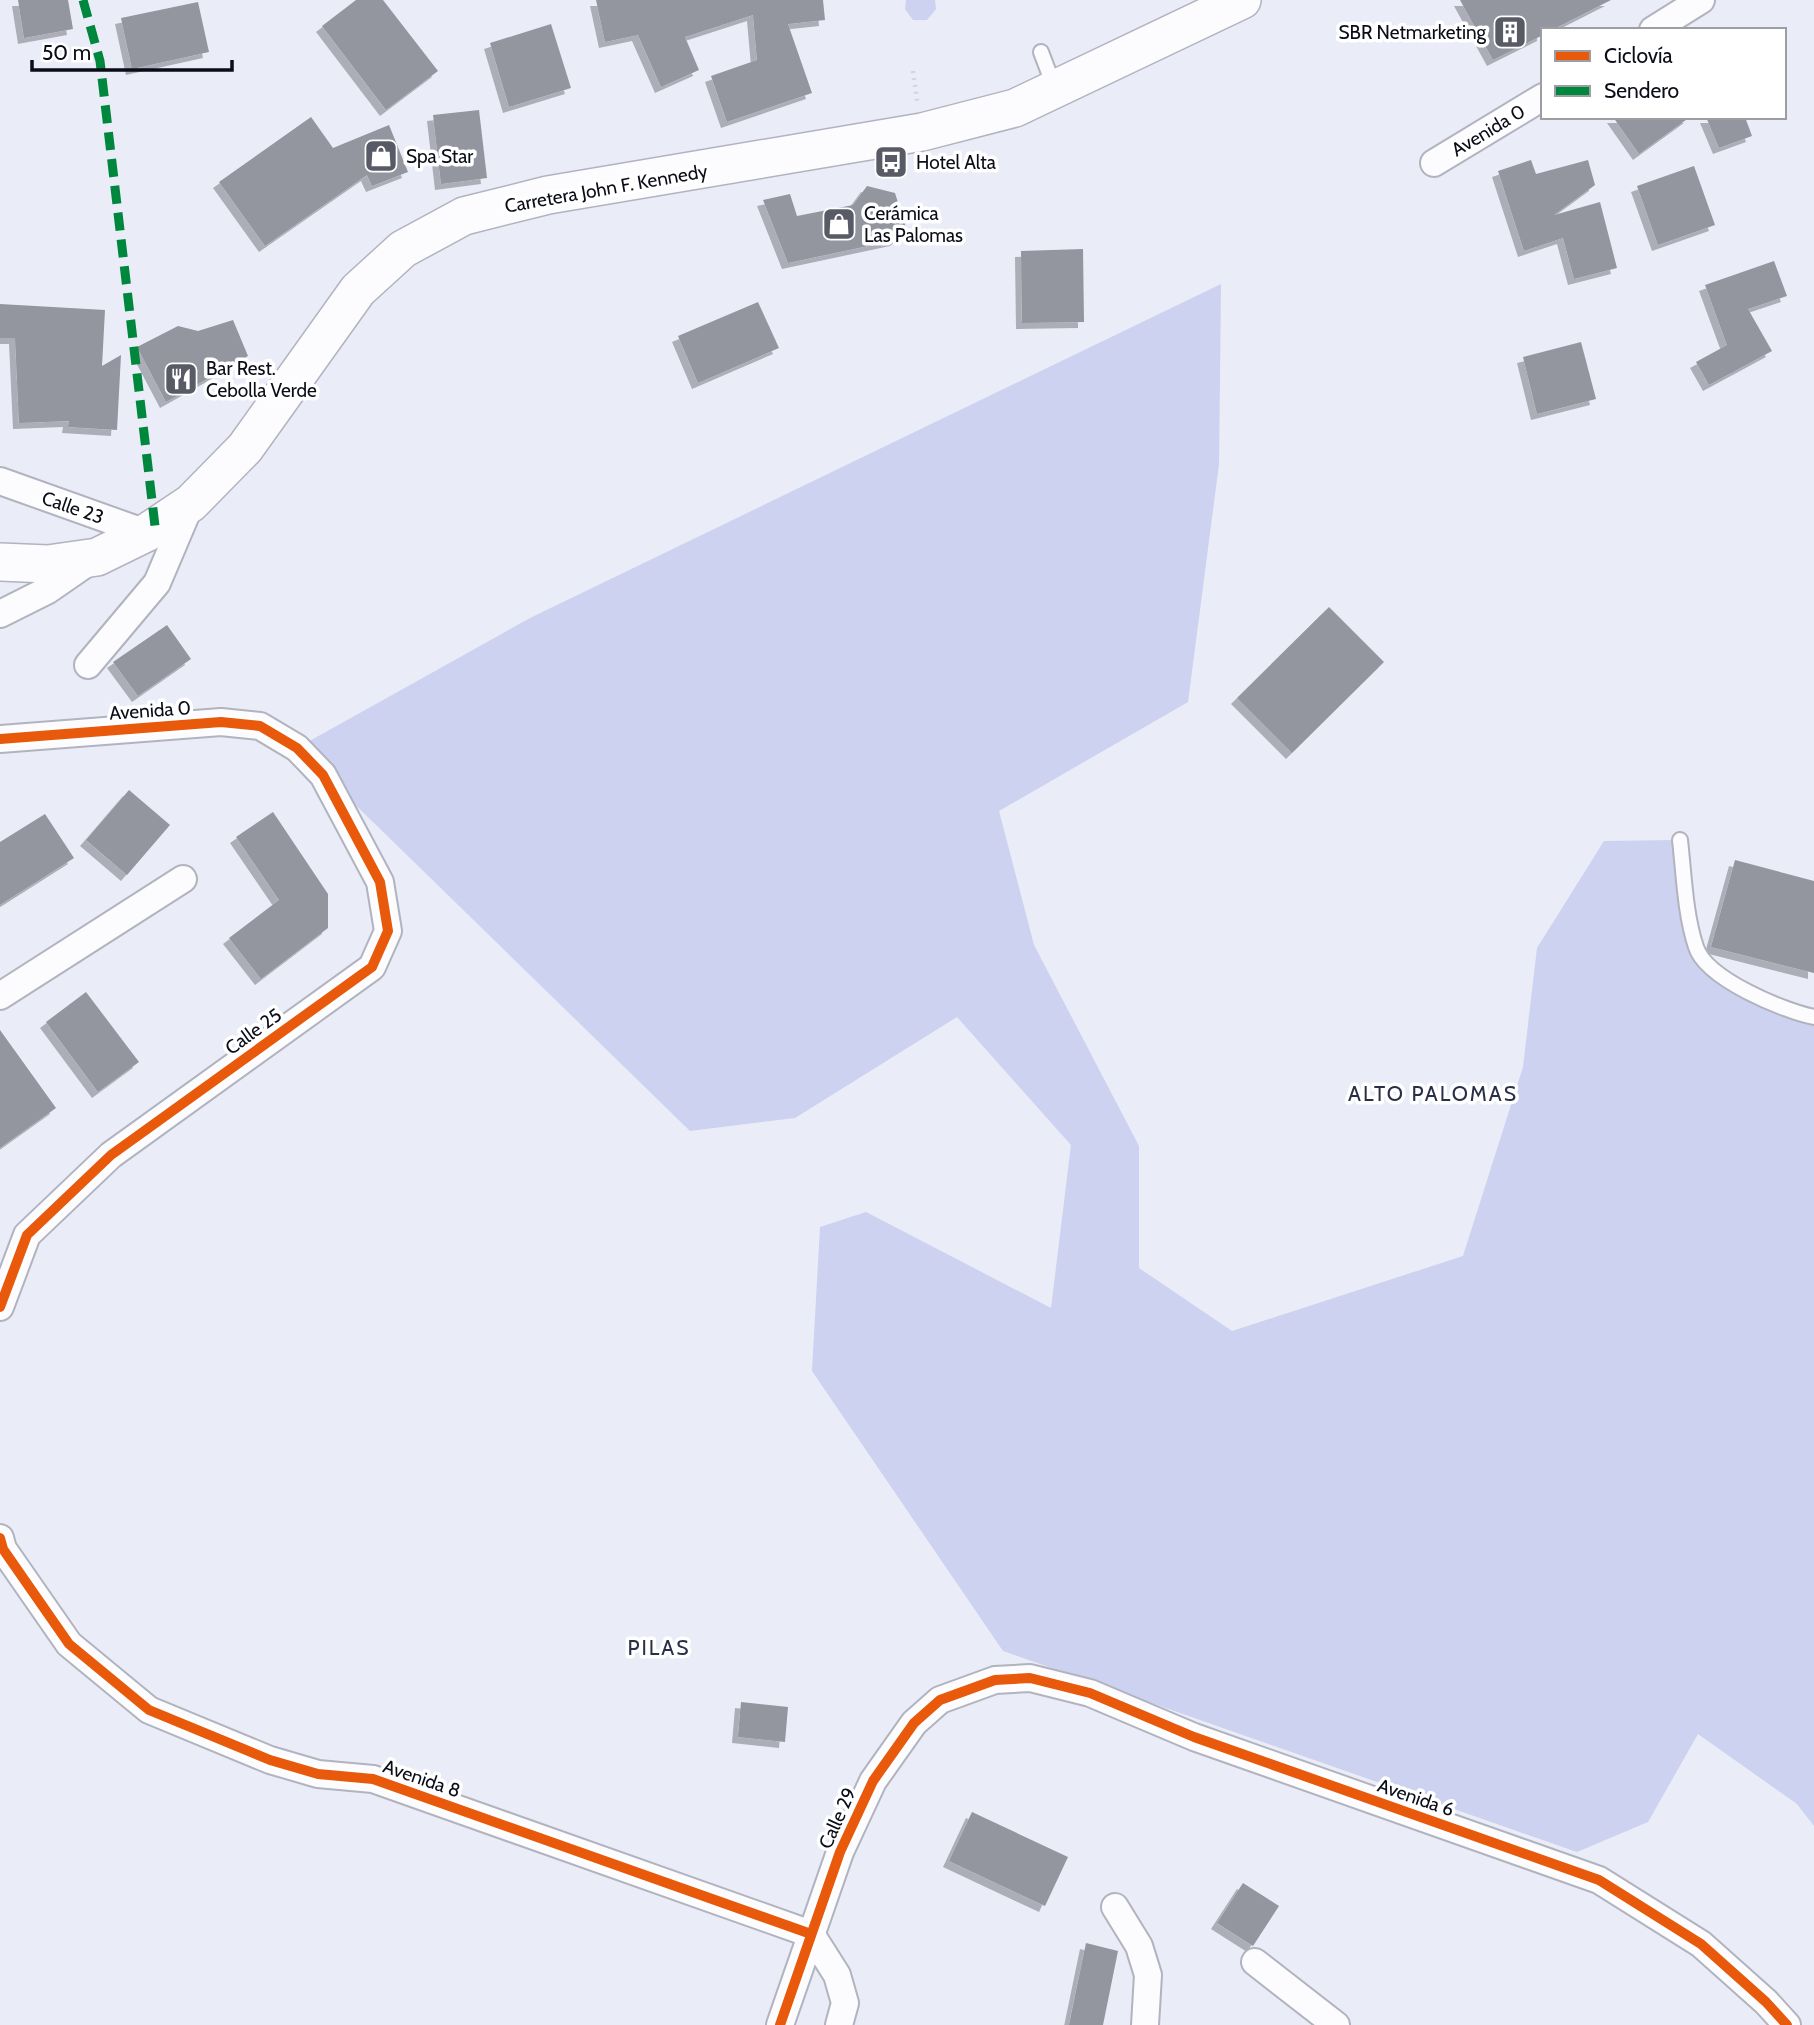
<svg xmlns="http://www.w3.org/2000/svg" width="1814" height="2025" font-family="Cabin,sans-serif">
  <style>
    .green { fill: #ccd2ef }
    .building { fill: #93959f; filter: url(#shadow) }
    .lines { fill: none; stroke-linecap: round; stroke-linejoin: round }
    .service-casing { stroke: #b1b3bf; stroke-width: 18 }
    .minor-casing { stroke: #b1b3bf; stroke-width: 30 }
    .secondary-casing { stroke: #b1b3bf; stroke-width: 40 }
    .path { stroke: #d5d5d9; stroke-width: 4.5; stroke-dasharray: 2 5; stroke-linecap: butt }
    .service { stroke: #fcfcfe; stroke-width: 14 }
    .minor { stroke: #fcfcfe; stroke-width: 26 }
    .secondary { stroke: #fcfcfe; stroke-width: 37 }
    .quiet { stroke: #00873e; stroke-width: 9; stroke-dasharray: 18 9; stroke-linecap: butt }
    .cycleway-casing { stroke: #fff; stroke-width: 15 }
    .cycleway { stroke: #e8590c; stroke-width: 10 }
    .labels { text-anchor: middle; stroke-width: 7; stroke-linejoin: round; paint-order: stroke }
    .poi-label { font-size: 19px; fill: #0a0c17; stroke: #fff; text-anchor: start }
    .street-label { font-size: 19px; fill: #0a0c17; stroke: #fff }
    .neighbourhood-label { font-size: 21px; letter-spacing: 2px; fill: #292e49; stroke: #fff }
  </style>
  <defs>
    <filter id="shadow"><feDropShadow dx="-6" dy="6" stdDeviation="0" flood-color="#0004"/></filter>
  </defs>
  <rect width="100%" height="100%" fill="#eaecf8"/>
  <g class="green">
    <polygon points="906,0 935,0 936,9 927,20 913,20 905,9"/>
    <polygon points="1221,284 1219,464 1188,702 999,811 1034,945 1139,1146 1139,1268 1232,1331 1463,1256 1523,1067 1537,948 1604,841 1680,840 1696,950 1722,977 1814,1017 1814,1826 1797,1804 1698,1734 1648,1822 1577,1852 1003,1651 812,1371 820,1227 866,1212 1051,1308 1071,1145 957,1017 795,1118 690,1131 297,748 530,618"/>
  </g>
  <g class="building">
    <polygon points="18,0 68,0 73,29 24,38"/>
    <polygon points="356,0 383,0 438,71 386,110 322,26"/>
    <polygon points="596,0 823,0 825,20 788,24 812,93 727,122 711,76 757,60 753,15 685,37 699,70 661,87 638,35 605,42"/>
    <polygon points="1460,0 1611,0 1552,30 1543,30 1543,35 1493,60"/>
    <polygon points="198,2 209,52 132,69 121,18"/>
    <polygon points="551,24 571,88 509,107 490,43"/>
    <polygon points="479,110 487,178 441,184 433,115"/>
    <polygon points="311,117 333,148 389,125 408,172 372,186 367,175 265,246 219,182"/>
    <polygon points="1613,117 1690,117 1639,154"/>
    <polygon points="1706,117 1745,117 1752,136 1719,148"/>
    <polygon points="1531,160 1536,174 1588,160 1595,185 1554,215 1600,202 1617,268 1574,279 1563,238 1524,251 1498,171"/>
    <polygon points="1694,166 1715,225 1658,245 1637,186"/>
    <polygon points="867,186 895,193 907,231 896,240 788,263 763,200 790,194 797,216 853,205"/>
    <polygon points="1083,249 1084,322 1022,323 1021,251"/>
    <polygon points="1774,261 1787,296 1748,309 1772,351 1709,385 1696,362 1727,345 1705,285"/>
    <polygon points="758,302 779,348 698,383 678,336"/>
    <polygon points="0,304 105,310 102,366 121,355 117,430 68,427 69,421 19,423 15,338 0,338"/>
    <polygon points="233,320 248,356 166,402 137,347 178,326 198,331"/>
    <polygon points="1581,342 1596,399 1537,414 1523,357"/>
    <polygon points="1329,607 1384,662 1292,753 1237,698"/>
    <polygon points="167,625 191,659 138,696 113,662"/>
    <polygon points="129,790 170,825 127,875 86,840"/>
    <polygon points="273,812 328,894 328,928 261,979 229,938 279,900 236,837"/>
    <polygon points="45,814 74,858 0,905 0,842"/>
    <polygon points="1735,860 1814,881 1814,973 1711,947"/>
    <polygon points="86,992 139,1062 98,1092 46,1022"/>
    <polygon points="0,1030 56,1108 0,1148"/>
    <polygon points="741,1702 788,1707 785,1742 738,1737"/>
    <polygon points="972,1812 1068,1857 1045,1906 949,1861"/>
    <polygon points="1243,1883 1279,1906 1253,1946 1217,1923"/>
    <polygon points="1086,1943 1118,1951 1103,2025 1069,2025"/>
  </g>
  <g class="lines">
    <defs>
      <g id="service">
        <polyline points="1041,52 1055,89"/>
        <path d="M1680 840C1684 875 1685 914 1696 947 1706 979 1784 1011 1814 1017"/>
      </g>
      <g id="minor">
        <polyline points="1653,30 1701,0"/>
        <polyline points="1434,163 1543,97"/>
        <polyline points="0,481 146,533"/>
        <polyline points="0,614 48,590 90,561"/>
        <polyline points="88,665 157,583 191,503"/>
        <polyline points="0,739 221,722 260,726 297,748 323,775 380,882 388,931 372,967 111,1155 27,1235 0,1307"/>
        <polyline points="0,996 183,879"/>
        <polyline points="0,1538 3,1549 69,1644 149,1710 270,1760 318,1774 373,1779 811,1934"/>
        <polyline points="1115,1907 1139,1946 1148,1975 1145,2025"/>
        <polyline points="811,1934 837,1975 845,2003 839,2025"/>
        <polyline points="1255,1962 1336,2025"/>
        <polyline points="780,2025 840,1852 873,1781 914,1723 940,1700 995,1680 1030,1678 1090,1693 1194,1737 1599,1880 1701,1944 1766,2002 1787,2025"/>
      </g>
      <polyline id="secondary" points="0,562 48,564 97,557 146,533 191,503 245,448 358,290 403,249 464,216 548,195 922,132 1015,108 1242,0"/>
    </defs>
    <use href="#service" class="service-casing"/>
    <use href="#minor" class="minor-casing"/>
    <use href="#secondary" class="secondary-casing"/>
    <polyline class="path" points="913,71 917,101"/>
    <use href="#service" class="service"/>
    <use href="#minor" class="minor"/>
    <use href="#secondary" class="secondary"/>
    <polyline class="quiet" points="83,0 100,61 155,526"/>
    <defs>
      <g id="cycleway">
        <polyline points="0,739 221,722 260,726 297,748 323,775 380,882 388,931 372,967 111,1155 27,1235 0,1307"/>
        <polyline points="0,1538 3,1549 69,1644 149,1710 270,1760 318,1774 373,1779 811,1934"/>
        <polyline points="780,2025 840,1852 873,1781 914,1723 940,1700 995,1680 1030,1678 1090,1693 1194,1737 1599,1880 1701,1944 1766,2002 1787,2025"/>
      </g>
    </defs>
    <use href="#cycleway" class="cycleway-casing"/>
    <use href="#cycleway" class="cycleway"/>
  </g>
  <defs>
    <symbol id="building-square" viewBox="-11 -11 22 22"><rect x="-9" y="-9" width="18" height="18" rx="4" fill="#585a66" stroke="#fff"/><path d="M-4-6H4V6H1V3H-1V6H-4ZM-2.5-4.3h1.7v1.8h-1.7ZM.8-4.3h1.7v1.8H.8ZM-2.5-1h1.7V.8h-1.7ZM.8-1h1.7V.8H.8Z" fill="#fff"/></symbol>
    <symbol id="shop-square" viewBox="-11 -11 22 22"><rect x="-9" y="-9" width="18" height="18" rx="4" fill="#585a66" stroke="#fff"/><path d="M-5-2.5h2.3a2.7 3.5 0 0 1 5.4 0H5L5.5 6h-11ZM-1.5-2.5h3a1.5 2.3 0 0 0-3 0Z" fill="#fff"/></symbol>
    <symbol id="bus-square" viewBox="-11 -11 22 22"><rect x="-9" y="-9" width="18" height="18" rx="4" fill="#585a66" stroke="#fff"/><path d="M-5-6H5V4H4V6H2V4H-2V6H-4V4H-5ZM-3.5-4V0h7V-4ZM-3.5 1.2v1.5H-2V1.2ZM2 1.2v1.5H3.5V1.2Z" fill="#fff"/></symbol>
    <symbol id="restaurant-square" viewBox="-11 -11 22 22"><rect x="-9" y="-9" width="18" height="18" rx="4" fill="#585a66" stroke="#fff"/><path d="M-5-6h1v4h1v-4h1v4h1v-4h1v5L-1.5 .5V6h-2V.5L-5-1ZM5-6V6H3V1.5H1.5Q1.5-4 5-6Z" fill="#fff"/></symbol>
  </defs>
  <g fill-rule="evenodd">
    <use href="#building-square" x="1491" y="13" width="38" height="38"/>
    <use href="#shop-square" x="362" y="137" width="38" height="38"/>
    <use href="#bus-square" x="872" y="143" width="38" height="38"/>
    <use href="#shop-square" x="820" y="205" width="38" height="38"/>
    <use href="#restaurant-square" x="162" y="360" width="38" height="38"/>
  </g>
  <g class="labels">
    <g class="poi-label">
      <text x="1486" y="39" text-anchor="end">SBR Netmarketing</text>
      <text x="406" y="163">Spa Star</text>
      <text x="916" y="169">Hotel Alta</text>
      <text x="864" y="220">Cerámica<tspan x="864" dy="22">Las Palomas</tspan></text>
      <text x="206" y="375">Bar Rest.<tspan x="206" dy="22">Cebolla Verde</tspan></text>
    </g>
    <g class="street-label">
      <text transform="translate(1488 130) rotate(-31)" y="7">Avenida 0</text>
      <text transform="translate(606 188) rotate(-10)" y="7">Carretera John F. Kennedy</text>
      <text transform="translate(73 507) rotate(19)" y="7">Calle 23</text>
      <text transform="translate(150 710) rotate(-4)" y="7">Avenida 0</text>
      <text transform="translate(253 1031) rotate(-36)" y="7">Calle 25</text>
      <text transform="translate(422 1778) rotate(19)" y="7">Avenida 8</text>
      <text transform="translate(1416 1797) rotate(19)" y="7">Avenida 6</text>
      <text transform="translate(837 1818) rotate(-66)" y="7">Calle 29</text>
    </g>
    <g class="neighbourhood-label">
      <text x="1433" y="1101">ALTO PALOMAS</text>
      <text x="659" y="1655">PILAS</text>
    </g>
  </g>
  <rect x="1541" y="28" width="245" height="91" fill="#ffffff" stroke="#9d9ea2" stroke-width="2"/>
  <rect x="1555" y="51" width="35" height="10" fill="#e8590c" stroke="#9d9ea2" stroke-width="2"/>
  <text x="1604" y="63" font-size="21" fill="#0a0c17">Ciclovía</text>
  <rect x="1555" y="86" width="35" height="10" fill="#00873e" stroke="#9d9ea2" stroke-width="2"/>
  <text x="1604" y="98" font-size="21" fill="#0a0c17">Sendero</text>
  <path d="M32 60v10h200v-10" fill="none" stroke="#0a0c17" stroke-width="3.5"/>
  <text x="42" y="60" font-size="21" fill="#0a0c17" stroke="#ffffff" stroke-width="5" paint-order="stroke">50 m</text>
</svg>
